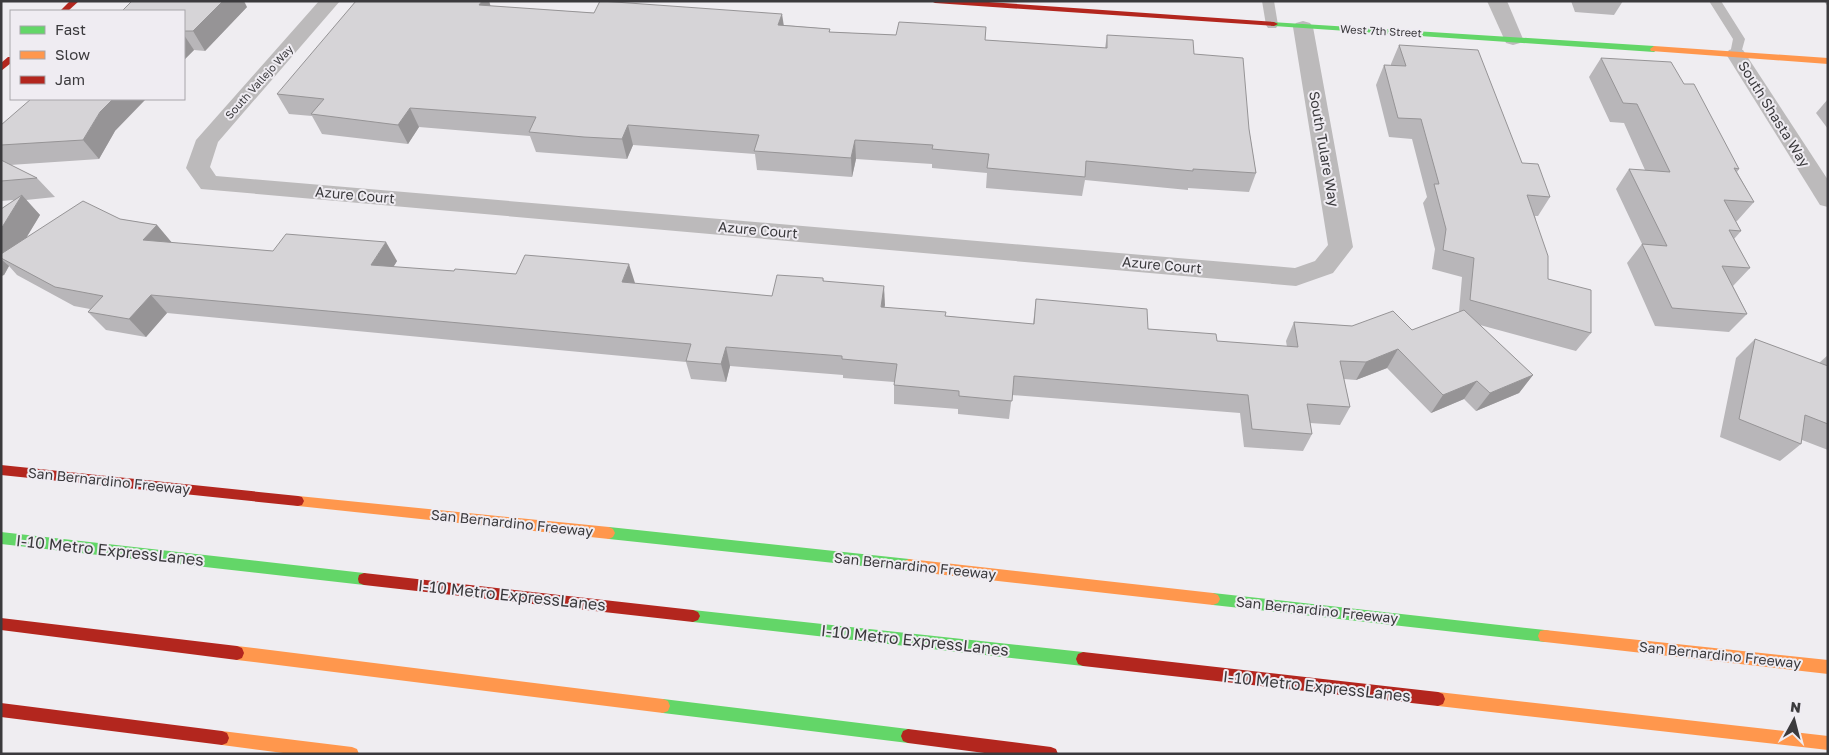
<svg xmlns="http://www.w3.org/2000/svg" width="1829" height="755" font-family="'Golos Text',sans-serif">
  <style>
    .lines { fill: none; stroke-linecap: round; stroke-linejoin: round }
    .lane { fill: #bcbabb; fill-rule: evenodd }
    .street { fill: #bcbabb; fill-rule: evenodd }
    .fast { fill: #63d668; fill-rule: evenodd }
    .slow { fill: #ff974d; fill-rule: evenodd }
    .jam { fill: #b3261e; fill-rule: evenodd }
    .wall { fill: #b8b6b9 }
    .shaded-wall { fill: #969496 }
    .building { fill: #d6d4d7; stroke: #969496 }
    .labels { text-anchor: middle; stroke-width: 4; stroke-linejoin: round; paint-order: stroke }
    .far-street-label { font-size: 11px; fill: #3b3a3d; stroke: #efecf2 }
    .street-label { font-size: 14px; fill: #3b3a3d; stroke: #efecf2 }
    .near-street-label { font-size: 16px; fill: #3b3a3d; stroke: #efecf2 }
  </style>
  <rect width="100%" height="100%" fill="#efedf1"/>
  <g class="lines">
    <g class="lane">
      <polygon points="1262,1 1274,1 1278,25 1276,28 1268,28 1266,25"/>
      <polygon points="1709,1 1721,1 1745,39 1740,57 1732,57 1730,54 1733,39"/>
    </g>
    <g class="street">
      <polygon points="319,1 340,1 218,142 210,167 216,176 1295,268 1315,261 1328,245 1293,27 1296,23 1303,21 1310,23 1313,27 1353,247 1333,273 1296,286 201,189 186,168 196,140"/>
      <polygon points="1487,1 1507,1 1523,39 1520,43 1513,45 1506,43"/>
      <polygon points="1736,48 1743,50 1828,180 1828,207 1820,205 1726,54 1729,50"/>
    </g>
    <g class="fast">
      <polygon points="1271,22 1654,46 1658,49 1654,52 1274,26 1271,26"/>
      <polygon points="609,527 909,559 914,561 915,565 914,569 909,571 609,539 605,537 603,533 605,529"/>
      <polygon points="1,532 364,573 369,575 370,579 369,583 364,585 1,544"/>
      <polygon points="1213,593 1545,630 1550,631 1552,636 1550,641 1545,642 1213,605 1208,603 1206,599 1208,595"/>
      <polygon points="693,610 1083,652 1088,654 1090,659 1088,664 1083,666 693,622 688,620 686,616 688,612"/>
      <polygon points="663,699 908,729 913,731 915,736 913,741 908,743 663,713 658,711 656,706 658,701"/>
    </g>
    <g class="slow">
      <polygon points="1654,46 1828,58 1828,64 1651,51 1650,49"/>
      <polygon points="298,496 609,527 613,529 615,533 613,537 609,539 298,506 294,505 292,501 294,497"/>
      <polygon points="909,559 1213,593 1218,595 1220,599 1218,603 1213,605 909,571 904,569 903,565 904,561"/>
      <polygon points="1545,630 1828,660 1828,674 1545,642 1540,641 1538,636 1540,631"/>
      <polygon points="237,646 663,699 668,701 670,706 668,711 663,713 237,660 232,658 230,653 232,648"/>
      <polygon points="1438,692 1828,736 1828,750 1438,706 1433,704 1431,699 1433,694"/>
      <polygon points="222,731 352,747 357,749 359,754 291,754 222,745 217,743 215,738 217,733"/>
    </g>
    <g class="jam">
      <polygon points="70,1 79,1 68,11 60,11"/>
      <polygon points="931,1 974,1 1274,22 1278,24 1274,26 935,3"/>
      <polygon points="8,57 11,57 11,63 1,71 1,63"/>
      <polygon points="1,465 298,496 302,497 304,501 302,505 298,506 1,475"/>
      <polygon points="364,573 693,610 698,612 700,616 698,620 693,622 364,585 359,583 358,579 359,575"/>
      <polygon points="1,618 237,646 242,648 244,653 242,658 237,660 1,630"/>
      <polygon points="1083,652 1438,692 1443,694 1445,699 1443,704 1438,706 1083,666 1078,664 1076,659 1078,654"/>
      <polygon points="1,703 222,731 227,733 229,738 227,743 222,745 1,717"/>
      <polygon points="908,729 1051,747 1056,749 1058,754 992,754 908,743 903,741 901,736 903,731"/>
    </g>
  </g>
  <g class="wall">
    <polygon points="489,1 490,6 784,25 830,29 830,32 896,35 986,27 985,40 1105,48 1107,35 1194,54 1249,129 1256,173 1249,192 1188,188 1188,190 1085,180 1082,196 986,188 987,173 932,168 932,164 856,159 852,177 757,170 755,154 633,145 627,159 536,152 530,136 419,127 408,144 322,134 312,116 289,114 277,94"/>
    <polygon points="1571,1 1623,1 1614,15 1575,12"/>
    <polygon points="1824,1 1828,1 1828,7"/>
    <polygon points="247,7 205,51 194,50 184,60 184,11"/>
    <polygon points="1399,45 1522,163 1550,197 1538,216 1535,216 1548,279 1591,333 1576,351 1480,325 1533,375 1519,393 1476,411 1464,399 1431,413 1387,368 1356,380 1344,379 1350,407 1340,425 1310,423 1312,434 1303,451 1244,447 1240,413 1012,395 1009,419 958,414 958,409 894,404 894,382 843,378 843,375 730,366 726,382 691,379 686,362 167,313 146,337 106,330 88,312 90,309 74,306 17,275 9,266 4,275 1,276 1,209 14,200 1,201 1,125 115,131 99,159 10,165 37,178 55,197 26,200 40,215 26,238 120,219 157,225 172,243 397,261 393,267 454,271 516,274 635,283 635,284 772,296 823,278 824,282 884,286 884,307 946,316 1033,324 1036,299 1148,329 1217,341 1287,347 1286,341 1294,322 1412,330 1459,312 1462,277 1432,269 1435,249 1423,203 1427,197 1412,139 1389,137 1376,85 1384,65 1391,66 1391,64"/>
    <polygon points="1601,58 1684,84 1739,169 1737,172 1754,202 1737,221 1736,221 1741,231 1734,239 1750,268 1733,286 1747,314 1729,332 1655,326 1627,263 1642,244 1616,189 1629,169 1645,170 1624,123 1610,122 1589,77"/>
    <polygon points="1828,99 1828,129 1816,113"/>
    <polygon points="1755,339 1819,363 1828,355 1828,450 1802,440 1801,444 1780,461 1720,437 1736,358"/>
  </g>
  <g class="shaded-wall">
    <polygon points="223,1 244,1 247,7 205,51 193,31"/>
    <polygon points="482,1 489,1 493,14 479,5"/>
    <polygon points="782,14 785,33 778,25"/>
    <polygon points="184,35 194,50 184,60"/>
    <polygon points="113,99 146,99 115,131 99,159 83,140 100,112"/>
    <polygon points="410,108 419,127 408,144 398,125"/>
    <polygon points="628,125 633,145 627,159 622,139"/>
    <polygon points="855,140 856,159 852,177 851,158"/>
    <polygon points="22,195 40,215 11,263 1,258 1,229"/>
    <polygon points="157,225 173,244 143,240"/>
    <polygon points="386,242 397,261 383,284 371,265"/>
    <polygon points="1,259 9,266 4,275 1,276"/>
    <polygon points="629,264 635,283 628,301 622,282"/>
    <polygon points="884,286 885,305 881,326 881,307"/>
    <polygon points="151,295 167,313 146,337 129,319"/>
    <polygon points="726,347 730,366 726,382 721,364"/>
    <polygon points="1398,349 1387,368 1356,380 1366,362"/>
    <polygon points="1533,375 1519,393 1476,411 1490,393"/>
    <polygon points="1477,381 1464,399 1431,413 1443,395"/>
  </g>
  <g class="building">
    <polygon points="132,1 223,1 193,31 184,31 184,11 122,11"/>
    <polygon points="356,1 482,1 479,5 594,13 600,1 601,1 782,14 778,25 830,29 829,32 896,35 899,22 986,27 985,40 1107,48 1107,35 1193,40 1194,54 1243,58 1249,129 1256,173 1193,169 1193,171 1086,161 1085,177 987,168 989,154 932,149 933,145 855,140 851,158 754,151 759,135 628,125 622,139 584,137 529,132 536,117 410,108 398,125 311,114 324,99 277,94"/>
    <polygon points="1399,45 1478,50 1522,163 1538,164 1550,197 1527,195 1548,256 1548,279 1591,290 1591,333 1470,300 1474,258 1443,250 1446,229 1434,184 1439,184 1421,119 1398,118 1384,65 1406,66"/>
    <polygon points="1601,58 1671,62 1684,84 1694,84 1739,169 1734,168 1754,202 1724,200 1741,231 1729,230 1750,268 1722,266 1747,314 1672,308 1642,244 1667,246 1629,169 1670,172 1637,104 1623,103"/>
    <polygon points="31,99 113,99 100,112 83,140 1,145 1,125"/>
    <polygon points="1,160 37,178 1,181"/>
    <polygon points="22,195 1,229 1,209"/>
    <polygon points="83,201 120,219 157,225 143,240 273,251 286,234 386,242 371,265 454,271 455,269 516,274 525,255 585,260 629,264 622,282 772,296 777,275 823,278 823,281 884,286 881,307 946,312 945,316 1034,324 1036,299 1147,309 1148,329 1216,334 1217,341 1298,347 1294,322 1352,326 1393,311 1412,330 1464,310 1533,375 1490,393 1477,381 1443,395 1398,349 1366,362 1340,361 1350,407 1307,404 1312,434 1252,429 1248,395 1014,376 1012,401 959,396 959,391 894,385 897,364 842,359 842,356 726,347 721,364 686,361 691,344 151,295 129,319 88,312 103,296 55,287 1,258 1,254"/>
    <polygon points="1755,339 1828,366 1828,424 1805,415 1801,444 1739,419"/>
  </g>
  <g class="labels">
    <g class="far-street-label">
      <text transform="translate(1381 31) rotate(3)" y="4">West 7th Street</text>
      <text transform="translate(259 82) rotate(-48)" y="4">South Vallejo Way</text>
    </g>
    <g class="street-label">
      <text transform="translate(1774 114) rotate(58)" y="5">South Shasta Way</text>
      <text transform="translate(1324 149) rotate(80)" y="5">South Tulare Way</text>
      <text transform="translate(355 195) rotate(5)" y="5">Azure Court</text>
      <text transform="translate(758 230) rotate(5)" y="5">Azure Court</text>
      <text transform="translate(1162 265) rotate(5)" y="5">Azure Court</text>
      <text transform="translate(109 481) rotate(6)" y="5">San Bernardino Freeway</text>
      <text transform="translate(512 523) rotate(6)" y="5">San Bernardino Freeway</text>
      <text transform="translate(915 566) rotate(6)" y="5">San Bernardino Freeway</text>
      <text transform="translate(1317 610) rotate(6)" y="5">San Bernardino Freeway</text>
      <text transform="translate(1720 655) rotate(6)" y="5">San Bernardino Freeway</text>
    </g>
    <g class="near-street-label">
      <text transform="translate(110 550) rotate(6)" y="6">I-10 Metro ExpressLanes</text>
      <text transform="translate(512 595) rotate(6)" y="6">I-10 Metro ExpressLanes</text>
      <text transform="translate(915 640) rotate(6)" y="6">I-10 Metro ExpressLanes</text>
      <text transform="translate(1317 686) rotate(6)" y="6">I-10 Metro ExpressLanes</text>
    </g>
  </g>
  <rect width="1829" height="755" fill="none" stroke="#3b3a3d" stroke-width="5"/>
  <rect x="10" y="10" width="175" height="90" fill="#efecf2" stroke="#a7a5aa"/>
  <rect x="20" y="26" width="25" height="8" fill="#63d668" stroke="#a7a5aa"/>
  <text x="55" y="35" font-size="15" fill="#3b3a3d">Fast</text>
  <rect x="20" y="51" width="25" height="8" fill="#ff974d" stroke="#a7a5aa"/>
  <text x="55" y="60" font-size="15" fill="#3b3a3d">Slow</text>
  <rect x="20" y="76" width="25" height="8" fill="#b3261e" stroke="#a7a5aa"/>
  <text x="55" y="85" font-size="15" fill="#3b3a3d">Jam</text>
  <g transform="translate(1794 720) rotate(7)" stroke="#efecf2" stroke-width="4" paint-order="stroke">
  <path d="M0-4L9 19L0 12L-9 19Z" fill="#3b3a3d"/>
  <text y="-8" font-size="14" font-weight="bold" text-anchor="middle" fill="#3b3a3d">N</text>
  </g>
</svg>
